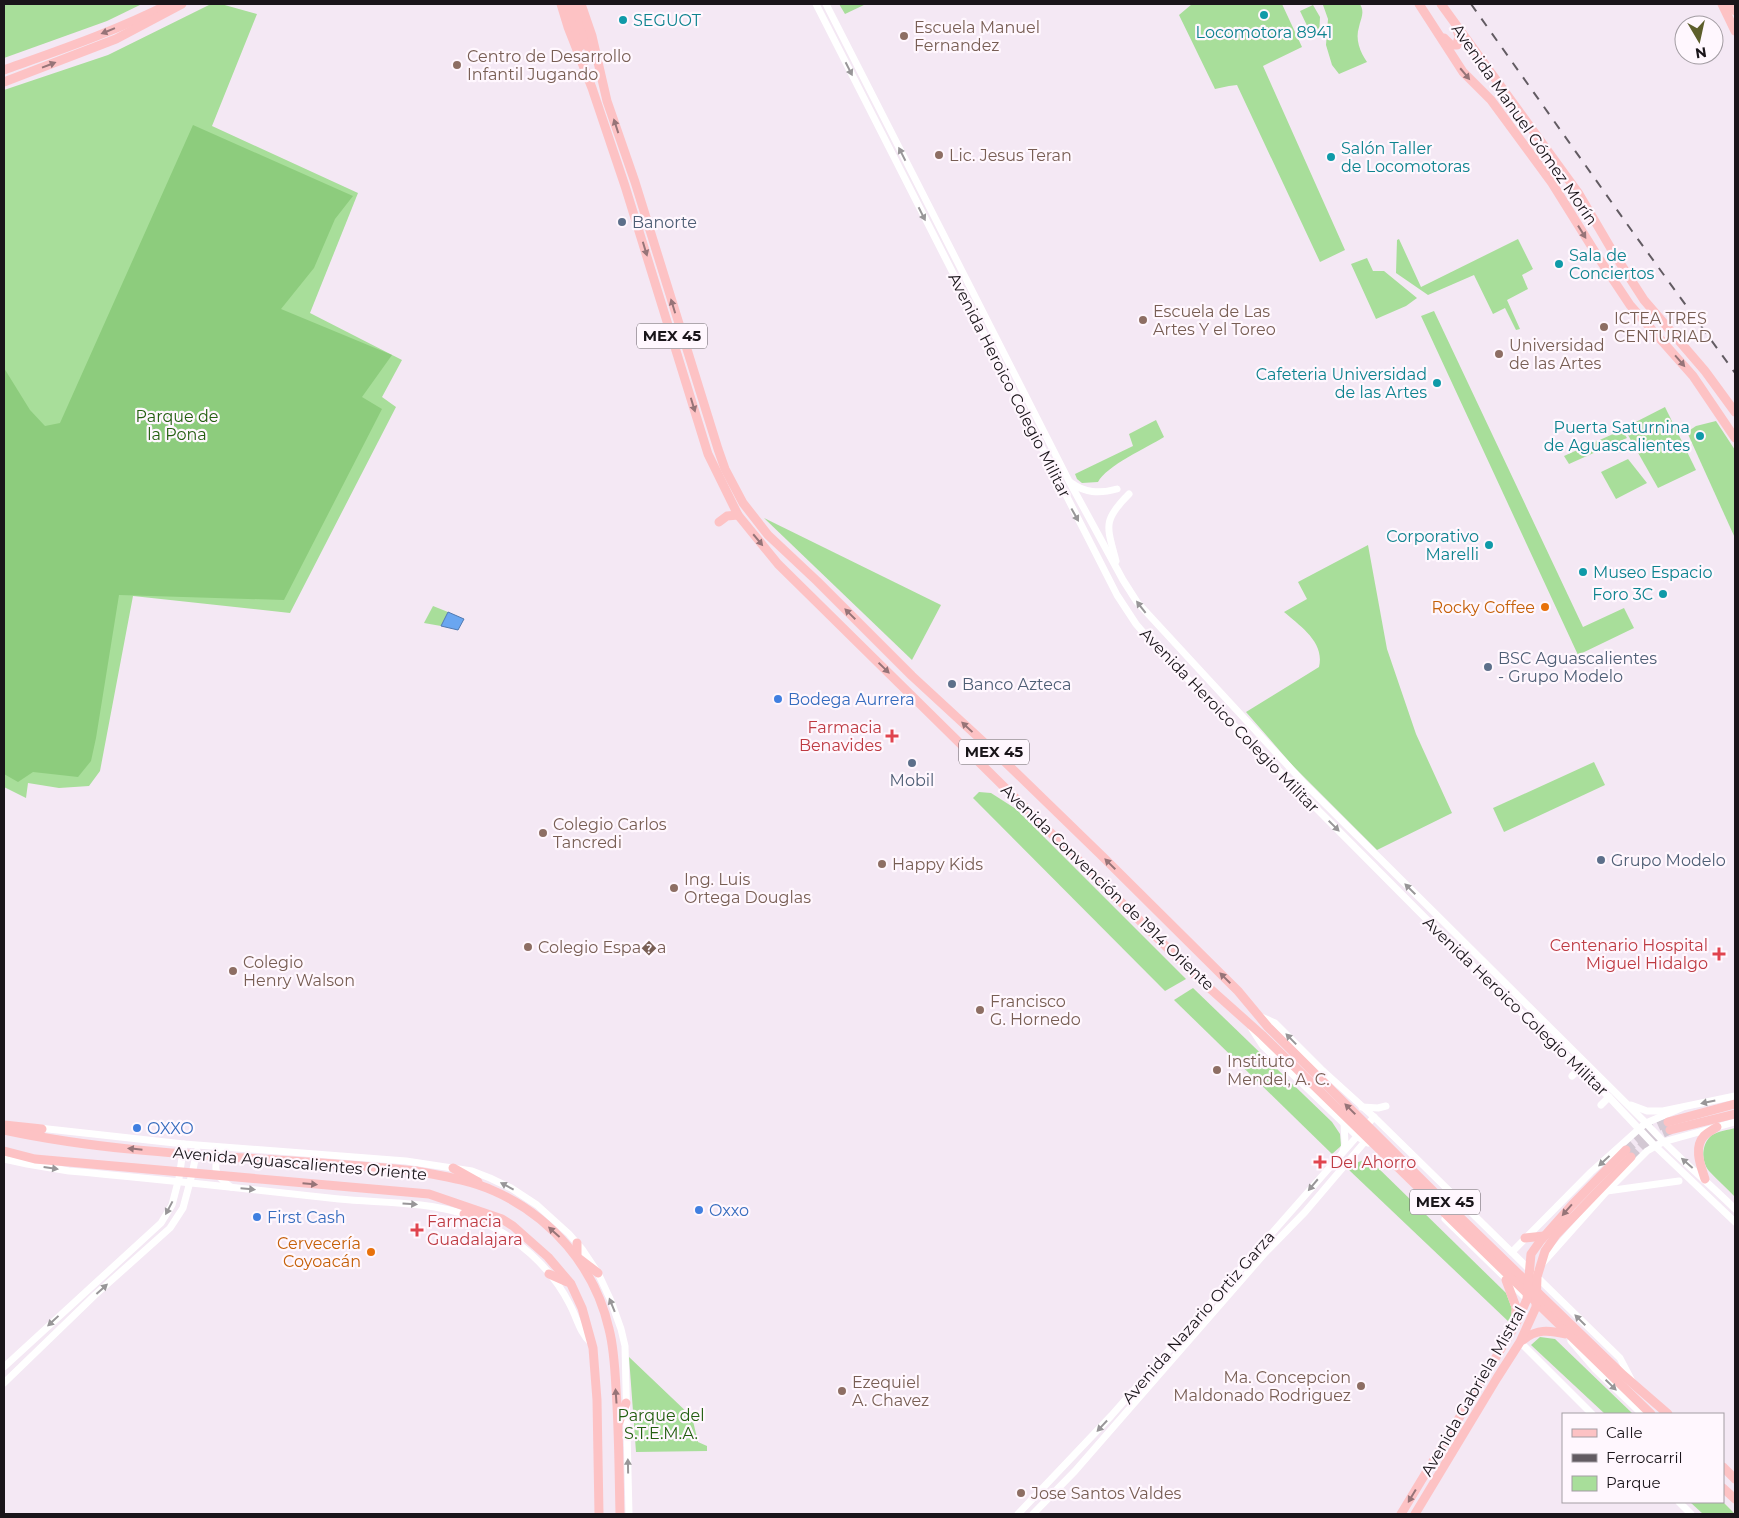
<svg xmlns="http://www.w3.org/2000/svg" width="1739" height="1518" font-family="Montserrat,sans-serif">
  <style>
    .green { fill: #a8de9a }
    .forest { fill: #8dcc7d }
    .water { fill: #6aa6f0; stroke: #527ab0 }
    .lines { fill: none; stroke-linecap: round; stroke-linejoin: round }
    .major-tunnel { stroke: #d3c8d3; stroke-width: 9; stroke-dasharray: 9 4.5; stroke-linecap: butt }
    .minor { stroke: #fff; stroke-width: 7 }
    .major { stroke: #fdc2c4; stroke-width: 9 }
    .rail { stroke: #625b62; stroke-width: 2; stroke-dasharray: 9 9; stroke-linecap: butt }
    .oneway { fill: #977478 }
    .oneway2 { fill: #989698 }
    .culture-dot { fill: #0f9aa8; stroke: #fff7fe; stroke-width: 2 }
    .education-dot { fill: #8d6e63; stroke: #fff7fe; stroke-width: 2 }
    .service-dot { fill: #5c6f8a; stroke: #fff7fe; stroke-width: 2 }
    .food-dot { fill: #e8710a; stroke: #fff7fe; stroke-width: 2 }
    .shop-dot { fill: #3f7fe0; stroke: #fff7fe; stroke-width: 2 }
    .health-dot { fill: #e0444e; stroke: #fff7fe; stroke-width: 2 }
    .labels { text-anchor: middle; stroke-width: 4.5; stroke-linejoin: round; paint-order: stroke }
    .shield { fill: #fff7fe; stroke: #5f595e; stroke-width: 1 }
    .shield-label { font-size: 15px; font-weight: bold; fill: #1a151a }
    .culture-label { font-size: 16px; fill: #0d838f; stroke: #fff7fe; text-anchor: start }
    .education-label { font-size: 16px; fill: #785e54; stroke: #fff7fe; text-anchor: start }
    .street-label { font-size: 16px; fill: #1a151a; stroke: #fff7fe }
    .service-label { font-size: 16px; fill: #4e5e75; stroke: #fff7fe; text-anchor: start }
    .park-label { font-size: 16px; fill: #225e0f; stroke: #fff7fe }
    .food-label { font-size: 16px; fill: #c56008; stroke: #fff7fe; text-anchor: end }
    .shop-label { font-size: 16px; fill: #366cbe; stroke: #fff7fe; text-anchor: start }
    .health-label { font-size: 16px; fill: #be3a42; stroke: #fff7fe; text-anchor: end }
  </style>
  <rect width="100%" height="100%" fill="#f4e8f4"/>
  <g class="green">
    <polygon points="4,4 142,4 107,21 4,58"/>
    <polygon points="211,4 221,4 257,14 212,126 358,193 310,313 402,360 382,397 396,407 290,613 133,596 100,771 89,786 59,788 28,783 26,798 4,787 4,90 108,55"/>
    <polygon points="839,4 866,4 845,14"/>
    <polygon points="1192,4 1282,4 1302,47 1263,66 1345,250 1320,262 1237,85 1229,86 1215,89 1179,15"/>
    <path d="M1325 4H1360C1365 12 1361 18 1359 27 1355 39 1360 52 1367 62L1339 74 1332 65 1326 45 1328 19 1323 5Z"/>
    <polygon points="1313,5 1320,17 1319,37 1312,36 1300,11"/>
    <polygon points="1399,239 1421,287 1518,239 1533,269 1522,275 1528,289 1507,300 1520,329 1516,330 1505,308 1493,314 1474,275 1428,295 1396,273 1397,240"/>
    <polygon points="1367,258 1373,271 1384,271 1417,298 1406,306 1376,319 1351,264"/>
    <polygon points="1434,311 1583,627 1624,608 1634,628 1578,655 1421,316"/>
    <polygon points="1665,407 1696,470 1658,488 1624,428"/>
    <path d="M1156 420 1164 437C1148 447 1106 466 1098 482L1082 483 1077 479 1075 474 1133 446 1129 434Z"/>
    <polygon points="1716,421 1735,450 1735,538 1687,432 1696,426"/>
    <polygon points="1622,430 1627,438 1569,464 1564,456"/>
    <polygon points="1628,459 1647,483 1616,499 1601,472"/>
    <polygon points="764,518 941,605 912,660"/>
    <path d="M1368 545 1387 649 1416 734 1452 813 1377 850 1293 766 1246 712 1319 667C1325 642 1300 626 1284 612L1307 599 1298 582Z"/>
    <polygon points="433,606 448,612 441,626 424,623"/>
    <polygon points="1594,762 1605,785 1504,832 1493,808"/>
    <polygon points="979,792 991,793 1016,809 1186,979 1165,991 973,798"/>
    <polygon points="1193,988 1332,1122 1340,1134 1341,1146 1332,1154 1174,1000"/>
    <path d="M1735 1128V1197C1727 1188 1717 1180 1709 1171 1701 1161 1701 1144 1712 1135 1719 1131 1728 1130 1735 1128Z"/>
    <polygon points="1366,1159 1372,1162 1506,1293 1512,1309 1510,1323 1349,1170 1356,1163"/>
    <polygon points="1540,1337 1555,1339 1633,1414 1605,1414 1531,1345"/>
    <polygon points="629,1357 692,1417 698,1442 707,1446 707,1451 636,1452"/>
    <polygon points="1690,1502 1723,1502 1735,1514 1703,1514"/>
  </g>
  <polygon class="forest" points="193,125 353,196 335,219 314,268 281,309 392,355 362,397 382,409 284,600 119,595 96,738 91,761 78,777 33,772 18,782 4,774 4,368 30,410 45,426 60,423"/>
  <polygon class="water" points="448,612 464,619 458,630 441,626"/>
  <g class="lines">
    <g class="major-tunnel">
      <polyline points="1626,1150 1648,1131 1668,1122"/>
      <polyline points="1631,1157 1648,1140 1670,1130"/>
    </g>
    <g class="minor">
      <polyline points="816,4 1117,595 1136,624 1154,645 1479,972 1609,1097 1655,1146 1735,1222"/>
      <path d="M826 4 1069 481 1123 580 1137 602 1304 783 1646 1123C1673 1154 1706 1180 1735 1209"/>
      <path d="M1070 482C1085 493 1099 494 1117 489"/>
      <path d="M1116 561C1107 526 1102 521 1129 494"/>
      <polyline points="1259,1016 1275,1023 1321,1069 1374,1117 1537,1277 1620,1358 1632,1381"/>
      <polyline points="1252,1029 1263,1046 1358,1137 1368,1143"/>
      <polyline points="1572,1076 1580,1068"/>
      <polyline points="1601,1105 1609,1097"/>
      <polyline points="1631,1105 1647,1111 1663,1111 1735,1096"/>
      <polyline points="1362,1107 1378,1108 1386,1106"/>
      <polyline points="39,1128 184,1144 406,1161 472,1171 490,1178 511,1188 537,1205 569,1234 582,1249 598,1273 611,1301 621,1329 625,1346 629,1514"/>
      <polyline points="1343,1151 1345,1144 1344,1122"/>
      <path d="M220 1153C211 1169 217 1177 231 1187"/>
      <path d="M4 1159 27 1164 69 1171C159 1179 249 1189 339 1199 381 1203 425 1201 467 1215"/>
      <polyline points="1607,1191 1679,1181"/>
      <polyline points="1445,1219 1527,1299"/>
      <path d="M479 1220C516 1237 550 1266 569 1303 577 1317 579 1332 591 1343"/>
      <polyline points="1512,1252 1591,1172 1640,1128 1646,1123 1681,1108"/>
      <polyline points="1541,1265 1607,1191 1647,1151 1663,1142 1735,1122"/>
      <polyline points="1571,1341 1595,1369 1642,1414"/>
      <polyline points="1520,1342 1592,1414"/>
      <polyline points="4,1367 161,1223 172,1205 179,1178 184,1144"/>
      <polyline points="4,1383 95,1295 170,1228 183,1208 191,1178 197,1151"/>
      <polyline points="1679,1502 1691,1514"/>
      <polyline points="1018,1514 1111,1416 1374,1117"/>
      <polyline points="1033,1514 1075,1471 1265,1253 1305,1212 1368,1138"/>
    </g>
    <g class="major">
      <polyline points="561,4 568,27 592,88 625,186 708,454 738,515 778,564 1197,977 1262,1035 1651,1414"/>
      <polyline points="568,4 581,46"/>
      <polyline points="575,4 591,56"/>
      <polyline points="581,4 592,36 607,101 635,182 718,449 725,469 743,503 768,535 817,581 912,676 1002,759 1102,856 1238,991 1268,1027 1437,1195 1623,1375 1668,1414"/>
      <polyline points="1419,4 1463,72 1491,100 1552,183 1600,260 1630,305 1693,376 1735,438"/>
      <polyline points="1441,4 1579,194 1613,252 1644,300 1705,371 1735,412"/>
      <polyline points="1722,4 1735,31"/>
      <polyline points="1731,4 1735,11"/>
      <polyline points="1444,38 1451,45 1457,45 1459,36 1456,27"/>
      <path d="M4 70C60 50 116 31 169 4"/>
      <polyline points="4,82 116,39 182,4"/>
      <polyline points="719,522 727,516 738,515"/>
      <polyline points="1668,1122 1735,1104"/>
      <polyline points="4,1125 42,1129"/>
      <path d="M4 1130C139 1159 279 1156 416 1171 442 1176 470 1180 494 1191 551 1216 595 1267 609 1329 614 1348 615 1369 616 1389 619 1431 619 1472 620 1514"/>
      <polyline points="1670,1130 1735,1114"/>
      <polyline points="4,1151 35,1159 429,1194 502,1219 513,1226 548,1257 571,1284 582,1308 593,1348 597,1400 599,1514"/>
      <polyline points="453,1168 478,1182"/>
      <path d="M1705 1179C1701 1166 1693 1148 1704 1136 1707 1133 1712 1130 1717 1127"/>
      <polyline points="464,1214 490,1220"/>
      <polyline points="1525,1238 1544,1236"/>
      <polyline points="577,1243 577,1257 598,1273"/>
      <polyline points="549,1274 567,1282"/>
      <polyline points="1506,1280 1516,1307 1516,1318"/>
      <path d="M1523 1340C1536 1329 1549 1330 1565 1334"/>
      <polyline points="619,1422 626,1403"/>
      <polyline points="1723,1467 1735,1479"/>
      <polyline points="1723,1488 1735,1499"/>
      <polyline points="1401,1514 1516,1324 1527,1299 1531,1254 1541,1240 1572,1205 1626,1150"/>
      <polyline points="1415,1514 1497,1378 1520,1342 1536,1307 1537,1277 1545,1251 1556,1235 1631,1157"/>
    </g>
    <polyline class="rail" points="1471,4 1632,231 1735,373"/>
  </g>
  <defs><path id="oneway-solid" d="M-6-.8H1V-3.2L6.5 0L1 3.2V.8H-6Z" transform="scale(1.25)"/></defs>
  <g class="oneway">
    <use href="#oneway-solid" transform="translate(108 31) rotate(158)"/>
    <use href="#oneway-solid" transform="translate(49 65) rotate(-21)"/>
    <use href="#oneway-solid" transform="translate(1465 74) rotate(50)"/>
    <use href="#oneway-solid" transform="translate(616 126) rotate(-108)"/>
    <use href="#oneway-solid" transform="translate(1582 232) rotate(58)"/>
    <use href="#oneway-solid" transform="translate(645 249) rotate(73)"/>
    <use href="#oneway-solid" transform="translate(673 306) rotate(-107)"/>
    <use href="#oneway-solid" transform="translate(1680 361) rotate(49)"/>
    <use href="#oneway-solid" transform="translate(693 405) rotate(73)"/>
    <use href="#oneway-solid" transform="translate(758 540) rotate(50)"/>
    <use href="#oneway-solid" transform="translate(850 614) rotate(-135)"/>
    <use href="#oneway-solid" transform="translate(884 668) rotate(44)"/>
    <use href="#oneway-solid" transform="translate(967 727) rotate(-137)"/>
    <use href="#oneway-solid" transform="translate(1110 864) rotate(-135)"/>
    <use href="#oneway-solid" transform="translate(1225 978) rotate(-135)"/>
    <use href="#oneway-solid" transform="translate(1350 1109) rotate(-135)"/>
    <use href="#oneway-solid" transform="translate(135 1149) rotate(-174)"/>
    <use href="#oneway-solid" transform="translate(310 1184) rotate(5)"/>
    <use href="#oneway-solid" transform="translate(1567 1210) rotate(131)"/>
    <use href="#oneway-solid" transform="translate(554 1232) rotate(-138)"/>
    <use href="#oneway-solid" transform="translate(616 1396) rotate(-94)"/>
    <use href="#oneway-solid" transform="translate(1412 1496) rotate(121)"/>
  </g>
  <g class="oneway2">
    <use href="#oneway-solid" transform="translate(849 69) rotate(63)"/>
    <use href="#oneway-solid" transform="translate(902 154) rotate(-117)"/>
    <use href="#oneway-solid" transform="translate(922 214) rotate(63)"/>
    <use href="#oneway-solid" transform="translate(1075 515) rotate(61)"/>
    <use href="#oneway-solid" transform="translate(1141 607) rotate(-128)"/>
    <use href="#oneway-solid" transform="translate(1334 826) rotate(45)"/>
    <use href="#oneway-solid" transform="translate(1410 889) rotate(-135)"/>
    <use href="#oneway-solid" transform="translate(1291 1039) rotate(-134)"/>
    <use href="#oneway-solid" transform="translate(1708 1102) rotate(168)"/>
    <use href="#oneway-solid" transform="translate(1604 1161) rotate(137)"/>
    <use href="#oneway-solid" transform="translate(1687 1163) rotate(-139)"/>
    <use href="#oneway-solid" transform="translate(51 1168) rotate(8)"/>
    <use href="#oneway-solid" transform="translate(1313 1185) rotate(130)"/>
    <use href="#oneway-solid" transform="translate(507 1186) rotate(-152)"/>
    <use href="#oneway-solid" transform="translate(248 1189) rotate(5)"/>
    <use href="#oneway-solid" transform="translate(410 1204) rotate(4)"/>
    <use href="#oneway-solid" transform="translate(169 1208) rotate(118)"/>
    <use href="#oneway-solid" transform="translate(102 1289) rotate(-42)"/>
    <use href="#oneway-solid" transform="translate(612 1305) rotate(-112)"/>
    <use href="#oneway-solid" transform="translate(1580 1320) rotate(-135)"/>
    <use href="#oneway-solid" transform="translate(53 1321) rotate(137)"/>
    <use href="#oneway-solid" transform="translate(1611 1385) rotate(44)"/>
    <use href="#oneway-solid" transform="translate(1102 1426) rotate(133)"/>
    <use href="#oneway-solid" transform="translate(628 1466) rotate(-91)"/>
  </g>
  <g class="culture-dot">
    <circle cx="1264" cy="15" r="5"/>
    <circle cx="623" cy="20" r="5"/>
    <circle cx="1331" cy="157" r="5"/>
    <circle cx="1559" cy="264" r="5"/>
    <circle cx="1437" cy="383" r="5"/>
    <circle cx="1700" cy="436" r="5"/>
    <circle cx="1489" cy="545" r="5"/>
    <circle cx="1583" cy="572" r="5"/>
    <circle cx="1663" cy="594" r="5"/>
  </g>
  <g class="education-dot">
    <circle cx="904" cy="36" r="5"/>
    <circle cx="457" cy="65" r="5"/>
    <circle cx="939" cy="155" r="5"/>
    <circle cx="1143" cy="320" r="5"/>
    <circle cx="1604" cy="327" r="5"/>
    <circle cx="1499" cy="354" r="5"/>
    <circle cx="543" cy="833" r="5"/>
    <circle cx="882" cy="864" r="5"/>
    <circle cx="674" cy="888" r="5"/>
    <circle cx="528" cy="947" r="5"/>
    <circle cx="233" cy="971" r="5"/>
    <circle cx="980" cy="1010" r="5"/>
    <circle cx="1217" cy="1070" r="5"/>
    <circle cx="1361" cy="1386" r="5"/>
    <circle cx="842" cy="1391" r="5"/>
    <circle cx="1021" cy="1493" r="5"/>
  </g>
  <g class="service-dot">
    <circle cx="622" cy="222" r="5"/>
    <circle cx="1488" cy="667" r="5"/>
    <circle cx="952" cy="684" r="5"/>
    <circle cx="912" cy="763" r="5"/>
    <circle cx="1601" cy="860" r="5"/>
  </g>
  <g class="food-dot">
    <circle cx="1545" cy="607" r="5"/>
    <circle cx="371" cy="1252" r="5"/>
  </g>
  <g class="shop-dot">
    <circle cx="778" cy="699" r="5"/>
    <circle cx="137" cy="1128" r="5"/>
    <circle cx="699" cy="1210" r="5"/>
    <circle cx="257" cy="1217" r="5"/>
  </g>
  <g class="health-dot">
    <path d="M889.5 728.5h5v5h5v5h-5v5h-5v-5h-5v-5h5z"/>
    <path d="M1716.5 946.5h5v5h5v5h-5v5h-5v-5h-5v-5h5z"/>
    <path d="M1317.5 1154.5h5v5h5v5h-5v5h-5v-5h-5v-5h5z"/>
    <path d="M414.5 1222.5h5v5h5v5h-5v5h-5v-5h-5v-5h5z"/>
  </g>
  <g class="labels">
    <g class="shield">
      <rect x="637" y="323.5" width="70" height="25" rx="4"/>
      <rect x="959" y="739.5" width="70" height="25" rx="4"/>
      <rect x="1410" y="1189.5" width="70" height="25" rx="4"/>
    </g>
    <g class="shield-label">
      <text x="672" y="341">MEX 45</text>
      <text x="994" y="757">MEX 45</text>
      <text x="1445" y="1207">MEX 45</text>
    </g>
    <g class="culture-label">
      <text x="633" y="26">SEGUOT</text>
      <text x="1264" y="38" text-anchor="middle">Locomotora 8941</text>
      <text x="1341" y="154">Salón Taller<tspan x="1341" dy="18">de Locomotoras</tspan></text>
      <text x="1569" y="261">Sala de<tspan x="1569" dy="18">Conciertos</tspan></text>
      <text x="1427" y="380" text-anchor="end">Cafeteria Universidad<tspan x="1427" dy="18">de las Artes</tspan></text>
      <text x="1690" y="433" text-anchor="end">Puerta Saturnina<tspan x="1690" dy="18">de Aguascalientes</tspan></text>
      <text x="1479" y="542" text-anchor="end">Corporativo<tspan x="1479" dy="18">Marelli</tspan></text>
      <text x="1593" y="578">Museo Espacio</text>
      <text x="1653" y="600" text-anchor="end">Foro 3C</text>
    </g>
    <g class="education-label">
      <text x="914" y="33">Escuela Manuel<tspan x="914" dy="18">Fernandez</tspan></text>
      <text x="467" y="62">Centro de Desarrollo<tspan x="467" dy="18">Infantil Jugando</tspan></text>
      <text x="949" y="161">Lic. Jesus Teran</text>
      <text x="1153" y="317">Escuela de Las<tspan x="1153" dy="18">Artes Y el Toreo</tspan></text>
      <text x="1614" y="324">ICTEA TRES<tspan x="1614" dy="18">CENTURIAD</tspan></text>
      <text x="1509" y="351">Universidad<tspan x="1509" dy="18">de las Artes</tspan></text>
      <text x="553" y="830">Colegio Carlos<tspan x="553" dy="18">Tancredi</tspan></text>
      <text x="892" y="870">Happy Kids</text>
      <text x="684" y="885">Ing. Luis<tspan x="684" dy="18">Ortega Douglas</tspan></text>
      <text x="538" y="953">Colegio Espa�a</text>
      <text x="243" y="968">Colegio<tspan x="243" dy="18">Henry Walson</tspan></text>
      <text x="990" y="1007">Francisco<tspan x="990" dy="18">G. Hornedo</tspan></text>
      <text x="1227" y="1067">Instituto<tspan x="1227" dy="18">Mendel, A. C.</tspan></text>
      <text x="1351" y="1383" text-anchor="end">Ma. Concepcion<tspan x="1351" dy="18">Maldonado Rodriguez</tspan></text>
      <text x="852" y="1388">Ezequiel<tspan x="852" dy="18">A. Chavez</tspan></text>
      <text x="1031" y="1499">Jose Santos Valdes</text>
    </g>
    <g class="street-label">
      <text transform="translate(1525 124) rotate(55)" y="6">Avenida Manuel Gómez Morín</text>
      <text transform="translate(1010 385) rotate(63)" y="6">Avenida Heroico Colegio Militar</text>
      <text transform="translate(1230 720) rotate(46)" y="6">Avenida Heroico Colegio Militar</text>
      <text transform="translate(1108 887) rotate(44)" y="6">Avenida Convención de 1914 Oriente</text>
      <text transform="translate(1516 1006) rotate(44)" y="6">Avenida Heroico Colegio Militar</text>
      <text transform="translate(300 1163) rotate(5)" y="6">Avenida Aguascalientes Oriente</text>
      <text transform="translate(1198 1317) rotate(-49)" y="6">Avenida Nazario Ortiz Garza</text>
      <text transform="translate(1473 1391) rotate(-60)" y="6">Avenida Gabriela Mistral</text>
    </g>
    <g class="service-label">
      <text x="632" y="228">Banorte</text>
      <text x="1498" y="664">BSC Aguascalientes<tspan x="1498" dy="18">- Grupo Modelo</tspan></text>
      <text x="962" y="690">Banco Azteca</text>
      <text x="912" y="786" text-anchor="middle">Mobil</text>
      <text x="1611" y="866">Grupo Modelo</text>
    </g>
    <g class="park-label">
      <text x="177" y="422">Parque de<tspan x="177" dy="18">la Pona</tspan></text>
      <text x="661" y="1421">Parque del<tspan x="661" dy="18">S.T.E.M.A.</tspan></text>
    </g>
    <g class="food-label">
      <text x="1535" y="613">Rocky Coffee</text>
      <text x="361" y="1249">Cervecería<tspan x="361" dy="18">Coyoacán</tspan></text>
    </g>
    <g class="shop-label">
      <text x="788" y="705">Bodega Aurrera</text>
      <text x="147" y="1134">OXXO</text>
      <text x="709" y="1216">Oxxo</text>
      <text x="267" y="1223">First Cash</text>
    </g>
    <g class="health-label">
      <text x="882" y="733">Farmacia<tspan x="882" dy="18">Benavides</tspan></text>
      <text x="1708" y="951">Centenario Hospital<tspan x="1708" dy="18">Miguel Hidalgo</tspan></text>
      <text x="1330" y="1168" text-anchor="start">Del Ahorro</text>
      <text x="427" y="1227" text-anchor="start">Farmacia<tspan x="427" dy="18">Guadalajara</tspan></text>
    </g>
  </g>
  <rect width="1739" height="1518" fill="none" stroke="#1a151a" stroke-width="10"/>
  <rect x="1562" y="1413" width="162" height="90" fill="#fff7fe" stroke="#a39da3"/>
  <rect x="1572" y="1429" width="25" height="8" fill="#fdc2c4" stroke="#a39da3"/>
  <text x="1606" y="1438" font-size="15" fill="#1a151a">Calle</text>
  <rect x="1572" y="1454" width="25" height="8" fill="#625b62" stroke="#a39da3"/>
  <text x="1606" y="1463" font-size="15" fill="#1a151a">Ferrocarril</text>
  <rect x="1572" y="1476" width="25" height="15" fill="#a8de9a" stroke="#a39da3"/>
  <text x="1606" y="1488" font-size="15" fill="#1a151a">Parque</text>
  <g transform="translate(1699 40) rotate(171)"><circle r="24" fill="#fff7fe" stroke="#a39da3"/>
  <path d="M0-4L9 19L0 12L-9 19Z" fill="#5d5e2b"/>
  <text y="-8" font-size="14" font-weight="bold" text-anchor="middle" fill="#1a151a">N</text>
  </g>
</svg>
